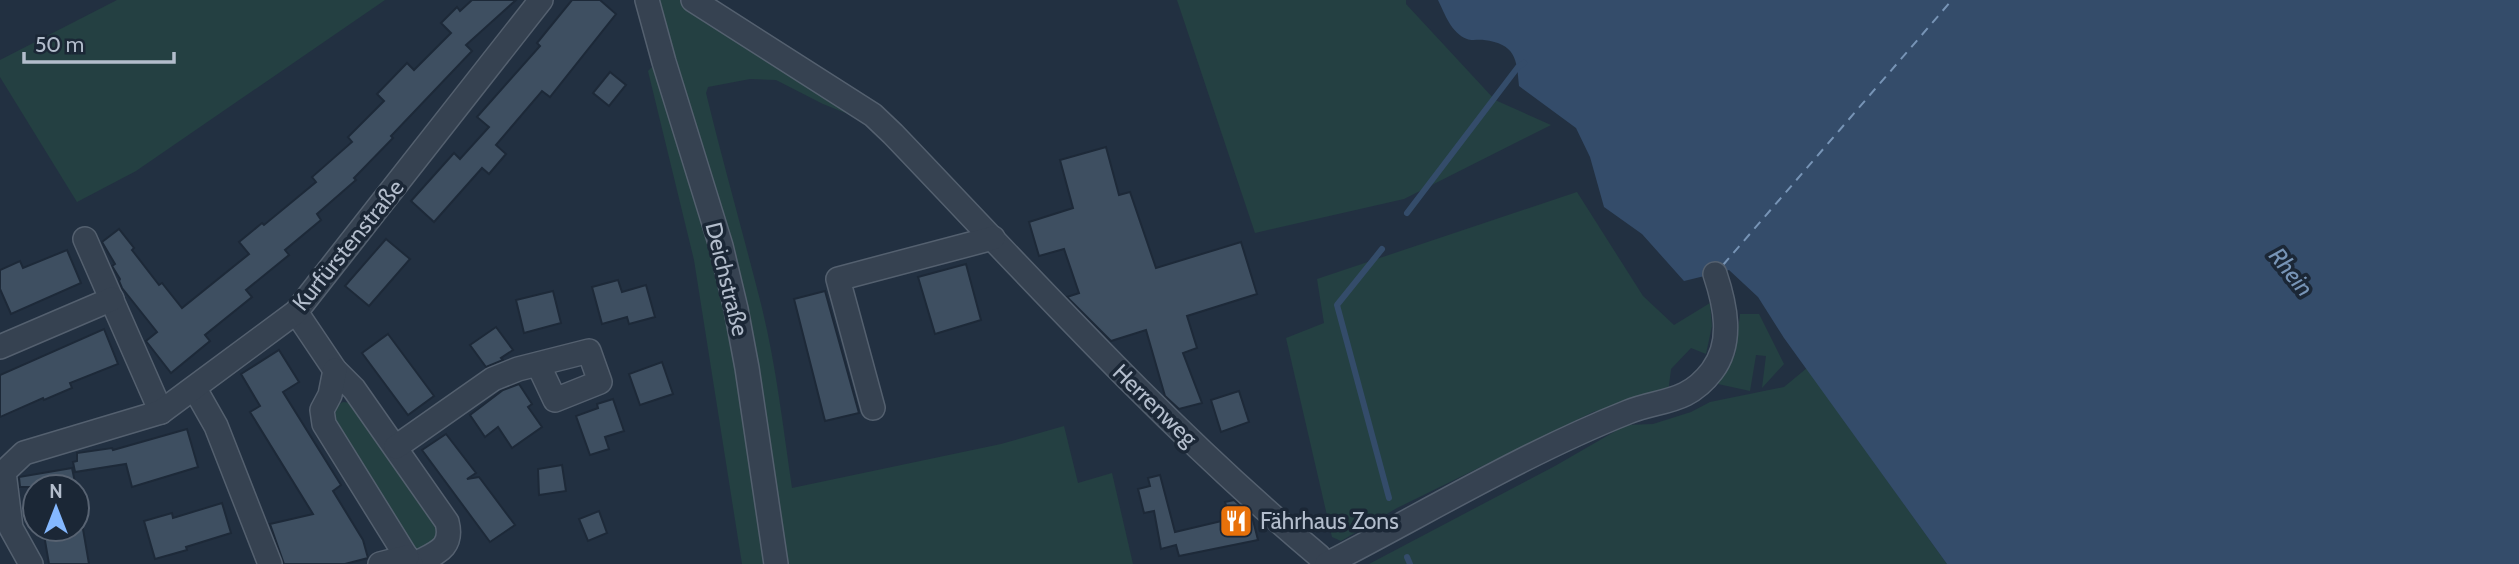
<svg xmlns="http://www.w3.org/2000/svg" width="2519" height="564" font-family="Cabin,sans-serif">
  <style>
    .green { fill: #244042 }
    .water { fill: #344c6a }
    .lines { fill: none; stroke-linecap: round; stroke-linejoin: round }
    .stream { stroke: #344c6a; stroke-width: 6 }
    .ferry { stroke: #7794b6; stroke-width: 2; stroke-dasharray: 9 7; stroke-linecap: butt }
    .building { fill: #3e4f61; stroke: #1d2938; stroke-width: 2 }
    .minor-casing { stroke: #54606f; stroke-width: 26 }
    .minor { stroke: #364251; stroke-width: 23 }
    .labels { text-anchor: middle; stroke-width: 7; stroke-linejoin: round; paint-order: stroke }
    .street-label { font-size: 23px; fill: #b3bdcc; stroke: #1b2736 }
    .poi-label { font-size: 23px; fill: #b3bdcc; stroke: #1b2736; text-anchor: start }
    .water-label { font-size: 24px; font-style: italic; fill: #7794b6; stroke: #1b2736 }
  </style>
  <rect width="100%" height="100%" fill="#223041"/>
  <g class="green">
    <polygon points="117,0 385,0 136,171 77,202 0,77 0,60"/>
    <path d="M655 0H684L873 124 823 104 776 80 750 79 708 87 706 93C723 163 743 233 761 304 776 364 783 427 792 488L1001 444 1064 426 1078 483 1112 473 1133 564H783Z"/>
    <polygon points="1177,0 1406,0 1406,4 1495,100 1551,125 1404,199 1255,233"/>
    <path d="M653 66C688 156 718 252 736 347 749 419 757 492 768 564H742L694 260 648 71Z"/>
    <polygon points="1577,192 1643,296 1674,325 1710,303 1712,326 1706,354 1691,348 1671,369 1668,393 1593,412 1397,508 1341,541 1332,537 1286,338 1324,323 1317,279"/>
    <polygon points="1740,314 1759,314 1784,364 1762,388 1766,356 1756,355 1750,391 1718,384 1735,355"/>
    <polygon points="1807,368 1947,564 1369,564 1555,466 1626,425 1653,424 1691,412 1710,402 1784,387"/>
    <path d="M343 402 351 403 441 529V537L416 552 332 420C332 410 335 406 343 402Z"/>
  </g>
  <path class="water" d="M1438 0H2519V564H1947L1784 338 1758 297 1729 270 1684 281 1642 234 1604 207 1590 157 1576 128 1519 86C1517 58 1515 44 1484 40 1479 39 1472 41 1467 39 1451 33 1445 14 1438 0Z"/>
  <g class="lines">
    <g class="stream">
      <polyline points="1407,213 1518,67 1524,63"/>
      <polyline points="1382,249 1337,305 1389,498"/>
      <polyline points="1407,557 1410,564"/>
    </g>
    <polyline class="ferry" points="1723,265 1952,0"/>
  </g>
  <g class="building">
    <polygon points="472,0 516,0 466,45 472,51 391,136 393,138 354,178 356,180 317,214 321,220 285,250 289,255 246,290 252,297 205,335 210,341 171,373 146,341 157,332 122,288 119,281 120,279 112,266 115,264 102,242 119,229 134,248 132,250 159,285 162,283 182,308 249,254 239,242 262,223 264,225 316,182 312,177 352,142 348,137 384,101 377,94 407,63 414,70 451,33 441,23 457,7 460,11"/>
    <polygon points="572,0 600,0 616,14 550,97 542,91 496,145 506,154 489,174 482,168 434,222 411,201 454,153 460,159 489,127 477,117 540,46 537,43"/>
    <polygon points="610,72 626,85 609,106 593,93"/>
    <polygon points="1106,147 1119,195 1130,192 1156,268 1241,242 1257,294 1187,316 1197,348 1183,353 1202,403 1179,409 1165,396 1146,330 1111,341 1067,297 1079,293 1064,249 1039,256 1029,222 1073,208 1060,160"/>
    <polygon points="386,239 410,259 369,306 345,286"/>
    <polygon points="67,250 81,283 11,314 0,289 0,270 20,261 23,268"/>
    <polygon points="966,264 981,320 935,334 918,277"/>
    <polygon points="618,280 622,292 646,285 655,317 629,324 627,317 602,324 592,287"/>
    <polygon points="553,291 561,323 524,333 516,300"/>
    <polygon points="825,291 859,413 825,421 794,299"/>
    <polygon points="496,327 513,350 501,358 503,360 486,367 470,345"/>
    <polygon points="104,329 118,364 70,383 72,388 44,400 43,398 0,417 0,375"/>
    <polygon points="388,334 434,396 408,415 362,353"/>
    <polygon points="279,350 299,382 283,392 341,485 333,491 363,540 368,558 345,564 284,564 270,524 313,514 250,412 260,406 241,374"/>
    <polygon points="662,362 673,394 640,405 629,374"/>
    <polygon points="519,384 532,404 528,407 542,427 512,448 498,427 485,437 470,415 503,390"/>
    <polygon points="1239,391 1249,422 1221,432 1211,400"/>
    <polygon points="613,399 624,431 605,437 609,449 590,455 576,416 598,408 597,404"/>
    <polygon points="187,429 198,467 132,487 126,464 75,472 73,462 77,461 77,453 112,448 113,450"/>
    <polygon points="446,434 476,473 467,479 479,477 515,525 490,542 422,450"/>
    <polygon points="562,465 566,491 539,495 538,469"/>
    <polygon points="72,468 76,487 20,487 19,477"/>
    <polygon points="1160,475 1175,532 1230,519 1225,502 1234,500 1252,516 1258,540 1179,556 1176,545 1161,549 1154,511 1144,513 1138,489 1150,486 1148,478"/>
    <polygon points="222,503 231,533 186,547 187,550 155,559 144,521 172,513 173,518"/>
    <polygon points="599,511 607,533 588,541 579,519"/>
    <polygon points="43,529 83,529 89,564 49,564"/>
  </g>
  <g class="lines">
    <defs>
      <g id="minor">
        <polyline points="647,0 664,62 721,246 736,309 747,368 776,564"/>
        <path d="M693 0 873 115 893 134C1031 278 1165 427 1319 556L1324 564"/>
        <polyline points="85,239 161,412"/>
        <path d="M296 312 335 370 354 389 447 522C454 549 435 553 415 564"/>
        <polyline points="0,347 112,299"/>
        <polyline points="335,370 330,395 322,410 324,424 411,564"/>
        <polyline points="195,389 216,426 270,564"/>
        <polyline points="873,408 838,279 993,238"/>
        <polyline points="396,447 493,379 518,369 589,351 600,382 555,400 538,364"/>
        <polyline points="31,564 11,528 4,472 24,453 161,412 296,312 541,0"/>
        <polyline points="380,564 407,557"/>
        <path d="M1327 564C1426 513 1525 453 1628 412 1661 399 1687 404 1712 371 1734 342 1725 304 1715 274"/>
      </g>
    </defs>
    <use href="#minor" class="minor-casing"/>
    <use href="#minor" class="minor"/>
  </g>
  <defs>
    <symbol id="restaurant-square" viewBox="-11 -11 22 22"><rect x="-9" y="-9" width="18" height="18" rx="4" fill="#e8710a" stroke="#1b2736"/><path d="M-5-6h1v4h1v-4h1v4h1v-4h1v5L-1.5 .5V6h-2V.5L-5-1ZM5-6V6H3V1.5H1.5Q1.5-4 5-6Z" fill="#fff"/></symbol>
  </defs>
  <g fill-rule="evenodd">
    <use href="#restaurant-square" x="1217" y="502" width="38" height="38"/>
  </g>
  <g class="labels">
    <g class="street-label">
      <text transform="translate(348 245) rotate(-51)" y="8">Kurfürstenstraße</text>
      <text transform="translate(727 279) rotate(76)" y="8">Deichstraße</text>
      <text transform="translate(1155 405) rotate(44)" y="8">Herrenweg</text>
    </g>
    <g class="poi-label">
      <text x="1260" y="529">Fährhaus Zons</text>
    </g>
    <g class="water-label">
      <text transform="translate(2291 272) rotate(51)" y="8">Rhein</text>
    </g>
  </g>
  <g transform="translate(56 508)"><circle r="33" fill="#1b2736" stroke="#586372" stroke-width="2"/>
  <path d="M0-5L12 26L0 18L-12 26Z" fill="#84b8ff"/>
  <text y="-10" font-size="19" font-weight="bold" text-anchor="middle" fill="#b3bdcc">N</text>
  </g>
  <path d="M24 52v10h150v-10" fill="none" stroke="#b3bdcc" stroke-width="3.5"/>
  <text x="35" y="52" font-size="21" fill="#b3bdcc" stroke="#1b2736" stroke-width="5" paint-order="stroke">50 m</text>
</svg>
